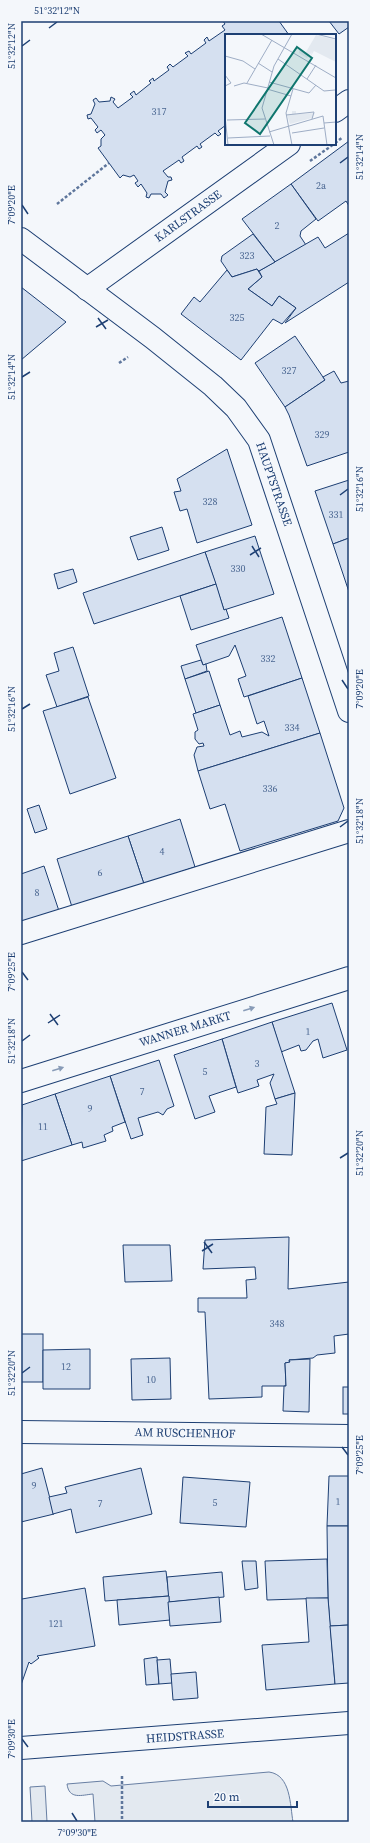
<svg xmlns="http://www.w3.org/2000/svg" width="370" height="1843" font-family="'Source Serif 4',serif">
  <style>
    .green { fill: #e3e9f0; stroke: #687fa3 }
    .building { fill: #d5e0f0; stroke: #1d3f73 }
    .lines { fill: none; stroke-linecap: round; stroke-linejoin: round }
    .minor-casing { stroke: #1d3f73; stroke-width: 24 }
    .path { stroke: #5e769c; stroke-width: 2.5; stroke-dasharray: 3 2; stroke-linecap: butt }
    .minor { stroke: #f4f7fb; stroke-width: 22 }
    .oneway { fill: #889bb7 }
    .ticks { fill: none; stroke: #1d3f73; stroke-width: 1.5 }
    .labels { text-anchor: middle; stroke-width: 3; stroke-linejoin: round; paint-order: stroke }
    .number-label { font-size: 10px; fill: #4b6792 }
    .street-label { font-size: 12px; fill: #1d3f73; stroke: #f4f7fb }
    .inset-road { fill: none; stroke: #9eadc5; stroke-width: 1 }
    .view { fill: #0f766e; fill-opacity: 0.15; stroke: #0f766e; stroke-width: 2 }
    .inset-edge { fill: none; stroke: #1d3f73; stroke-width: 2 }
    .neatline { fill: none; stroke: #1d3f73; stroke-width: 1.5 }
    .ticks-label { font-size: 10px; text-anchor: middle; fill: #1d3f73 }
  </style>
  <rect width="100%" height="100%" fill="#f4f7fb"/>
  <g class="green">
    <path d="M269 1772C291 1775 290 1805 293 1822H95L93 1794C82 1795 69 1800 67 1784L103 1781 111 1786Z"/>
    <polygon points="45,1786 47,1822 32,1822 30,1787"/>
  </g>
  <g class="building">
    <polygon points="223,21 279,21 289,35 226,35 226,125 218,131 221,134 218,136 215,133 200,144 202,147 199,149 197,146 182,157 184,161 181,163 179,160 163,171 168,177 171,177 172,180 168,181 165,192 168,195 164,198 161,194 151,194 149,198 146,197 147,193 141,184 138,187 135,183 138,181 134,175 130,177 123,175 120,178 98,148 101,146 101,139 105,135 101,130 97,133 95,130 98,127 91,118 88,119 87,115 91,114 95,104 93,100 96,98 99,102 110,101 111,97 115,99 113,102 118,108 133,97 130,94 134,91 136,95 151,83 149,81 153,78 154,81 169,70 167,67 170,64 173,67 188,56 185,53 189,51 191,54 206,43 204,40 207,37 209,41 225,30 222,26 225,24"/>
    <polygon points="329,21 349,21 349,27 339,34"/>
    <polygon points="349,141 349,206 346,201 318,221 291,184"/>
    <polygon points="291,184 316,219 301,231 300,236 306,245 275,262 242,219"/>
    <polygon points="349,233 349,282 285,323 296,308 279,296 272,306 248,289 262,277 259,271 318,237 325,248"/>
    <polygon points="253,234 275,262 259,271 257,269 232,277 221,261 222,256"/>
    <polygon points="257,269 262,277 248,289 272,306 279,296 296,308 282,324 273,319 241,360 181,314 194,297 200,302 227,270 232,277"/>
    <polygon points="21,287 66,322 21,360"/>
    <polygon points="295,336 325,380 285,407 255,363"/>
    <polygon points="334,371 341,383 349,381 349,452 307,466 289,415 285,407 325,380 323,377"/>
    <polygon points="227,449 252,525 197,543 187,509 180,511 174,492 181,491 177,479"/>
    <polygon points="349,480 349,538 333,544 315,491"/>
    <polygon points="162,527 169,550 138,560 130,537"/>
    <polygon points="255,536 274,594 224,610 205,552"/>
    <polygon points="349,538 349,592 333,544"/>
    <polygon points="205,552 216,584 94,624 83,593"/>
    <polygon points="73,569 77,582 58,589 54,574"/>
    <polygon points="216,584 224,610 226,609 229,618 191,630 180,596"/>
    <polygon points="282,617 302,678 244,697 238,679 246,676 235,645 229,656 203,665 196,645"/>
    <polygon points="73,647 89,696 57,707 46,675 59,671 54,653"/>
    <polygon points="201,660 203,665 206,664 207,671 185,679 181,666"/>
    <polygon points="209,671 220,705 196,713 185,679"/>
    <polygon points="302,678 320,733 198,771 194,755 197,747 204,746 203,743 199,744 195,739 195,732 198,730 193,714 220,705 230,735 240,731 242,737 262,732 269,736 264,721 257,724 248,696"/>
    <polygon points="88,697 116,778 70,794 43,711"/>
    <polygon points="320,733 344,808 338,821 240,851 225,804 210,809 198,771"/>
    <polygon points="39,805 47,829 35,833 27,809"/>
    <polygon points="180,819 195,867 144,884 128,836"/>
    <polygon points="128,836 144,884 72,907 57,859"/>
    <polygon points="44,866 59,911 21,924 21,874"/>
    <polygon points="332,1003 347,1050 323,1058 318,1039 313,1041 306,1050 301,1051 299,1045 281,1052 272,1022"/>
    <polygon points="272,1022 295,1093 275,1099 270,1083 274,1074 257,1080 259,1086 238,1093 222,1039"/>
    <polygon points="222,1039 236,1087 209,1096 215,1112 195,1119 174,1055"/>
    <polygon points="159,1060 174,1106 167,1109 163,1115 158,1112 138,1118 143,1135 131,1139 110,1076"/>
    <polygon points="110,1076 125,1122 112,1127 113,1131 104,1135 106,1141 83,1148 82,1142 72,1145 55,1094"/>
    <polygon points="295,1093 292,1155 264,1154 266,1107 277,1104 275,1099"/>
    <polygon points="55,1094 72,1145 21,1161 22,1105"/>
    <polygon points="289,1237 288,1289 349,1282 349,1334 334,1336 335,1353 317,1355 313,1358 289,1360 290,1362 285,1363 286,1386 262,1386 262,1397 209,1399 205,1312 198,1312 198,1298 247,1298 246,1280 256,1279 255,1267 203,1269 205,1240"/>
    <polygon points="123,1245 170,1245 172,1281 125,1282"/>
    <rect x="21" y="1334" width="22" height="48"/>
    <polygon points="90,1349 90,1389 43,1389 43,1350"/>
    <polygon points="170,1358 171,1399 132,1400 131,1359"/>
    <polygon points="310,1359 309,1412 283,1411 284,1386 286,1386 285,1363 290,1362 289,1360"/>
    <rect x="343" y="1387" width="6" height="27"/>
    <polygon points="42,1468 54,1514 21,1522 21,1474"/>
    <polygon points="141,1468 152,1514 76,1533 71,1509 53,1514 49,1497 67,1493 65,1487"/>
    <polygon points="329,1476 349,1476 349,1526 327,1526"/>
    <polygon points="183,1477 250,1482 246,1527 180,1523"/>
    <polygon points="327,1526 349,1526 349,1625 330,1626 328,1598"/>
    <polygon points="327,1559 328,1598 267,1600 265,1561"/>
    <polygon points="242,1561 256,1561 258,1588 245,1590"/>
    <polygon points="166,1571 169,1596 105,1601 103,1577"/>
    <polygon points="222,1572 224,1597 169,1602 167,1577"/>
    <polygon points="85,1588 95,1646 37,1656 39,1658 31,1664 29,1662 21,1685 21,1597 22,1599"/>
    <polygon points="169,1596 170,1620 119,1625 117,1600"/>
    <polygon points="219,1597 221,1622 170,1626 168,1602"/>
    <polygon points="306,1598 328,1598 335,1684 266,1690 262,1645 309,1642"/>
    <polygon points="349,1625 349,1683 335,1684 330,1626"/>
    <polygon points="157,1657 159,1684 146,1685 144,1659"/>
    <polygon points="170,1659 172,1683 159,1684 157,1660"/>
    <polygon points="196,1672 198,1698 173,1700 171,1674"/>
  </g>
  <g class="lines">
    <defs>
      <g id="minor">
        <polyline points="335,111 349,101"/>
        <polyline points="21,239 153,338 213,386 236,408 259,440 349,711"/>
        <polyline points="87,289 289,144"/>
        <polyline points="21,933 349,831"/>
        <polyline points="21,1081 349,978"/>
        <polyline points="21,1432 349,1436"/>
        <polyline points="21,1748 349,1723"/>
      </g>
    </defs>
    <use href="#minor" class="minor-casing"/>
    <g class="path">
      <polyline points="335,143 343,137"/>
      <polyline points="310,161 334,144"/>
      <polyline points="57,204 109,163"/>
      <polyline points="119,363 128,357"/>
      <polyline points="122,1776 122,1822"/>
    </g>
    <use href="#minor" class="minor"/>
  </g>
  <defs><path id="oneway-solid" d="M-6-.8H1V-3.2L6.5 0L1 3.2V.8H-6Z"/></defs>
  <g class="oneway">
    <use href="#oneway-solid" transform="translate(249 1009) rotate(-17)"/>
    <use href="#oneway-solid" transform="translate(58 1069) rotate(-17)"/>
  </g>
  <path class="ticks" d="M49 28 57 22M22 46 30 40M340 163 348 157M22 205 28 214M98 318 106 329M96 327 108 320M22 377 30 372M340 495 348 489M252 546 259 557M250 555 261 548M342 680 348 689M22 709 30 704M340 827 348 821M22 972 28 980M50 1014 58 1025M48 1023 60 1015M22 1041 30 1035M340 1158 348 1153M204 1242 212 1253M202 1251 213 1244M22 1373 30 1367M342 1447 348 1455M22 1739 28 1747M72 1813 77 1821"/>
  <g class="labels">
    <g class="number-label">
      <text x="159" y="115">317</text>
      <text x="321" y="189">2a</text>
      <text x="277" y="229">2</text>
      <text x="247" y="259">323</text>
      <text x="237" y="321">325</text>
      <text x="289" y="374">327</text>
      <text x="322" y="438">329</text>
      <text x="210" y="505">328</text>
      <text x="336" y="518">331</text>
      <text x="238" y="572">330</text>
      <text x="268" y="662">332</text>
      <text x="292" y="731">334</text>
      <text x="270" y="792">336</text>
      <text x="162" y="855">4</text>
      <text x="100" y="876">6</text>
      <text x="37" y="896">8</text>
      <text x="308" y="1035">1</text>
      <text x="257" y="1067">3</text>
      <text x="205" y="1075">5</text>
      <text x="142" y="1095">7</text>
      <text x="90" y="1112">9</text>
      <text x="43" y="1130">11</text>
      <text x="277" y="1327">348</text>
      <text x="66" y="1370">12</text>
      <text x="151" y="1383">10</text>
      <text x="34" y="1489">9</text>
      <text x="338" y="1505">1</text>
      <text x="215" y="1506">5</text>
      <text x="100" y="1507">7</text>
      <text x="56" y="1627">121</text>
    </g>
    <g class="street-label">
      <text transform="translate(188 216) rotate(-36)" y="4">KARLSTRASSE</text>
      <text transform="translate(274 484) rotate(71)" y="4">HAUPTSTRASSE</text>
      <text transform="translate(185 1029) rotate(-17)" y="4">WANNER MARKT</text>
      <text transform="translate(185 1433) rotate(1)" y="4">AM RUSCHENHOF</text>
      <text transform="translate(185 1736) rotate(-4)" y="4">HEIDSTRASSE</text>
    </g>
  </g>
  <g transform="translate(225 34)">
    <rect width="111" height="111" fill="#f4f7fb"/>
    <path d="M91 1 111 6V28L89 17 84 25 87 18 82 24 74 19V16L81 18ZM67 77H71V80L90 79 87 84 65 90 62 81 67 80Z" fill="#e3e9f0"/>
    <path class="inset-road" d="M36 0 111 44M91 0 111 5M0 22 18 27 30 35M53 25 99 57 110 56M33 29 47 38M0 41 6 49 0 52M82 45 91 31M44 48 84 59 91 51M22 49 47 6M9 52 19 49 43 54M42 55 66 62M61 81 89 78 87 85M0 82 3 111M2 86 40 85M99 89 111 88M44 98 98 82 102 111M67 99 99 94M3 104 45 102M49 111 37 74 49 32 67 0M67 111 61 79 68 55"/>
    <path class="view" d="M72 13 87 24 35 100 20 89Z"/>
    <rect width="111" height="111" class="inset-edge"/>
  </g>
  <rect width="370" height="1843" fill="none" stroke="#f4f7fb" stroke-width="44"/>
  <path d="M208 1801v6h89v-6" fill="none" stroke="#1d3f73" stroke-width="2"/>
  <text x="214" y="1801" font-size="12" fill="#1d3f73" stroke="#f4f7fb" stroke-width="3" paint-order="stroke">20 m</text>
  <rect x="22" y="22" width="326" height="1799" class="neatline"/>
  <g class="ticks-label">
    <text x="57" y="14">51°32'12"N</text>
    <text transform="translate(11 46) rotate(-90)" y="4">51°32'12"N</text>
    <text transform="translate(359 157) rotate(-90)" y="4">51°32'14"N</text>
    <text transform="translate(11 205) rotate(-90)" y="4">7°09'20"E</text>
    <text transform="translate(11 377) rotate(-90)" y="4">51°32'14"N</text>
    <text transform="translate(359 489) rotate(-90)" y="4">51°32'16"N</text>
    <text transform="translate(359 689) rotate(-90)" y="4">7°09'20"E</text>
    <text transform="translate(11 709) rotate(-90)" y="4">51°32'16"N</text>
    <text transform="translate(359 821) rotate(-90)" y="4">51°32'18"N</text>
    <text transform="translate(11 972) rotate(-90)" y="4">7°09'25"E</text>
    <text transform="translate(11 1041) rotate(-90)" y="4">51°32'18"N</text>
    <text transform="translate(359 1153) rotate(-90)" y="4">51°32'20"N</text>
    <text transform="translate(11 1373) rotate(-90)" y="4">51°32'20"N</text>
    <text transform="translate(359 1455) rotate(-90)" y="4">7°09'25"E</text>
    <text transform="translate(11 1739) rotate(-90)" y="4">7°09'30"E</text>
    <text x="77" y="1836">7°09'30"E</text>
  </g>
</svg>
